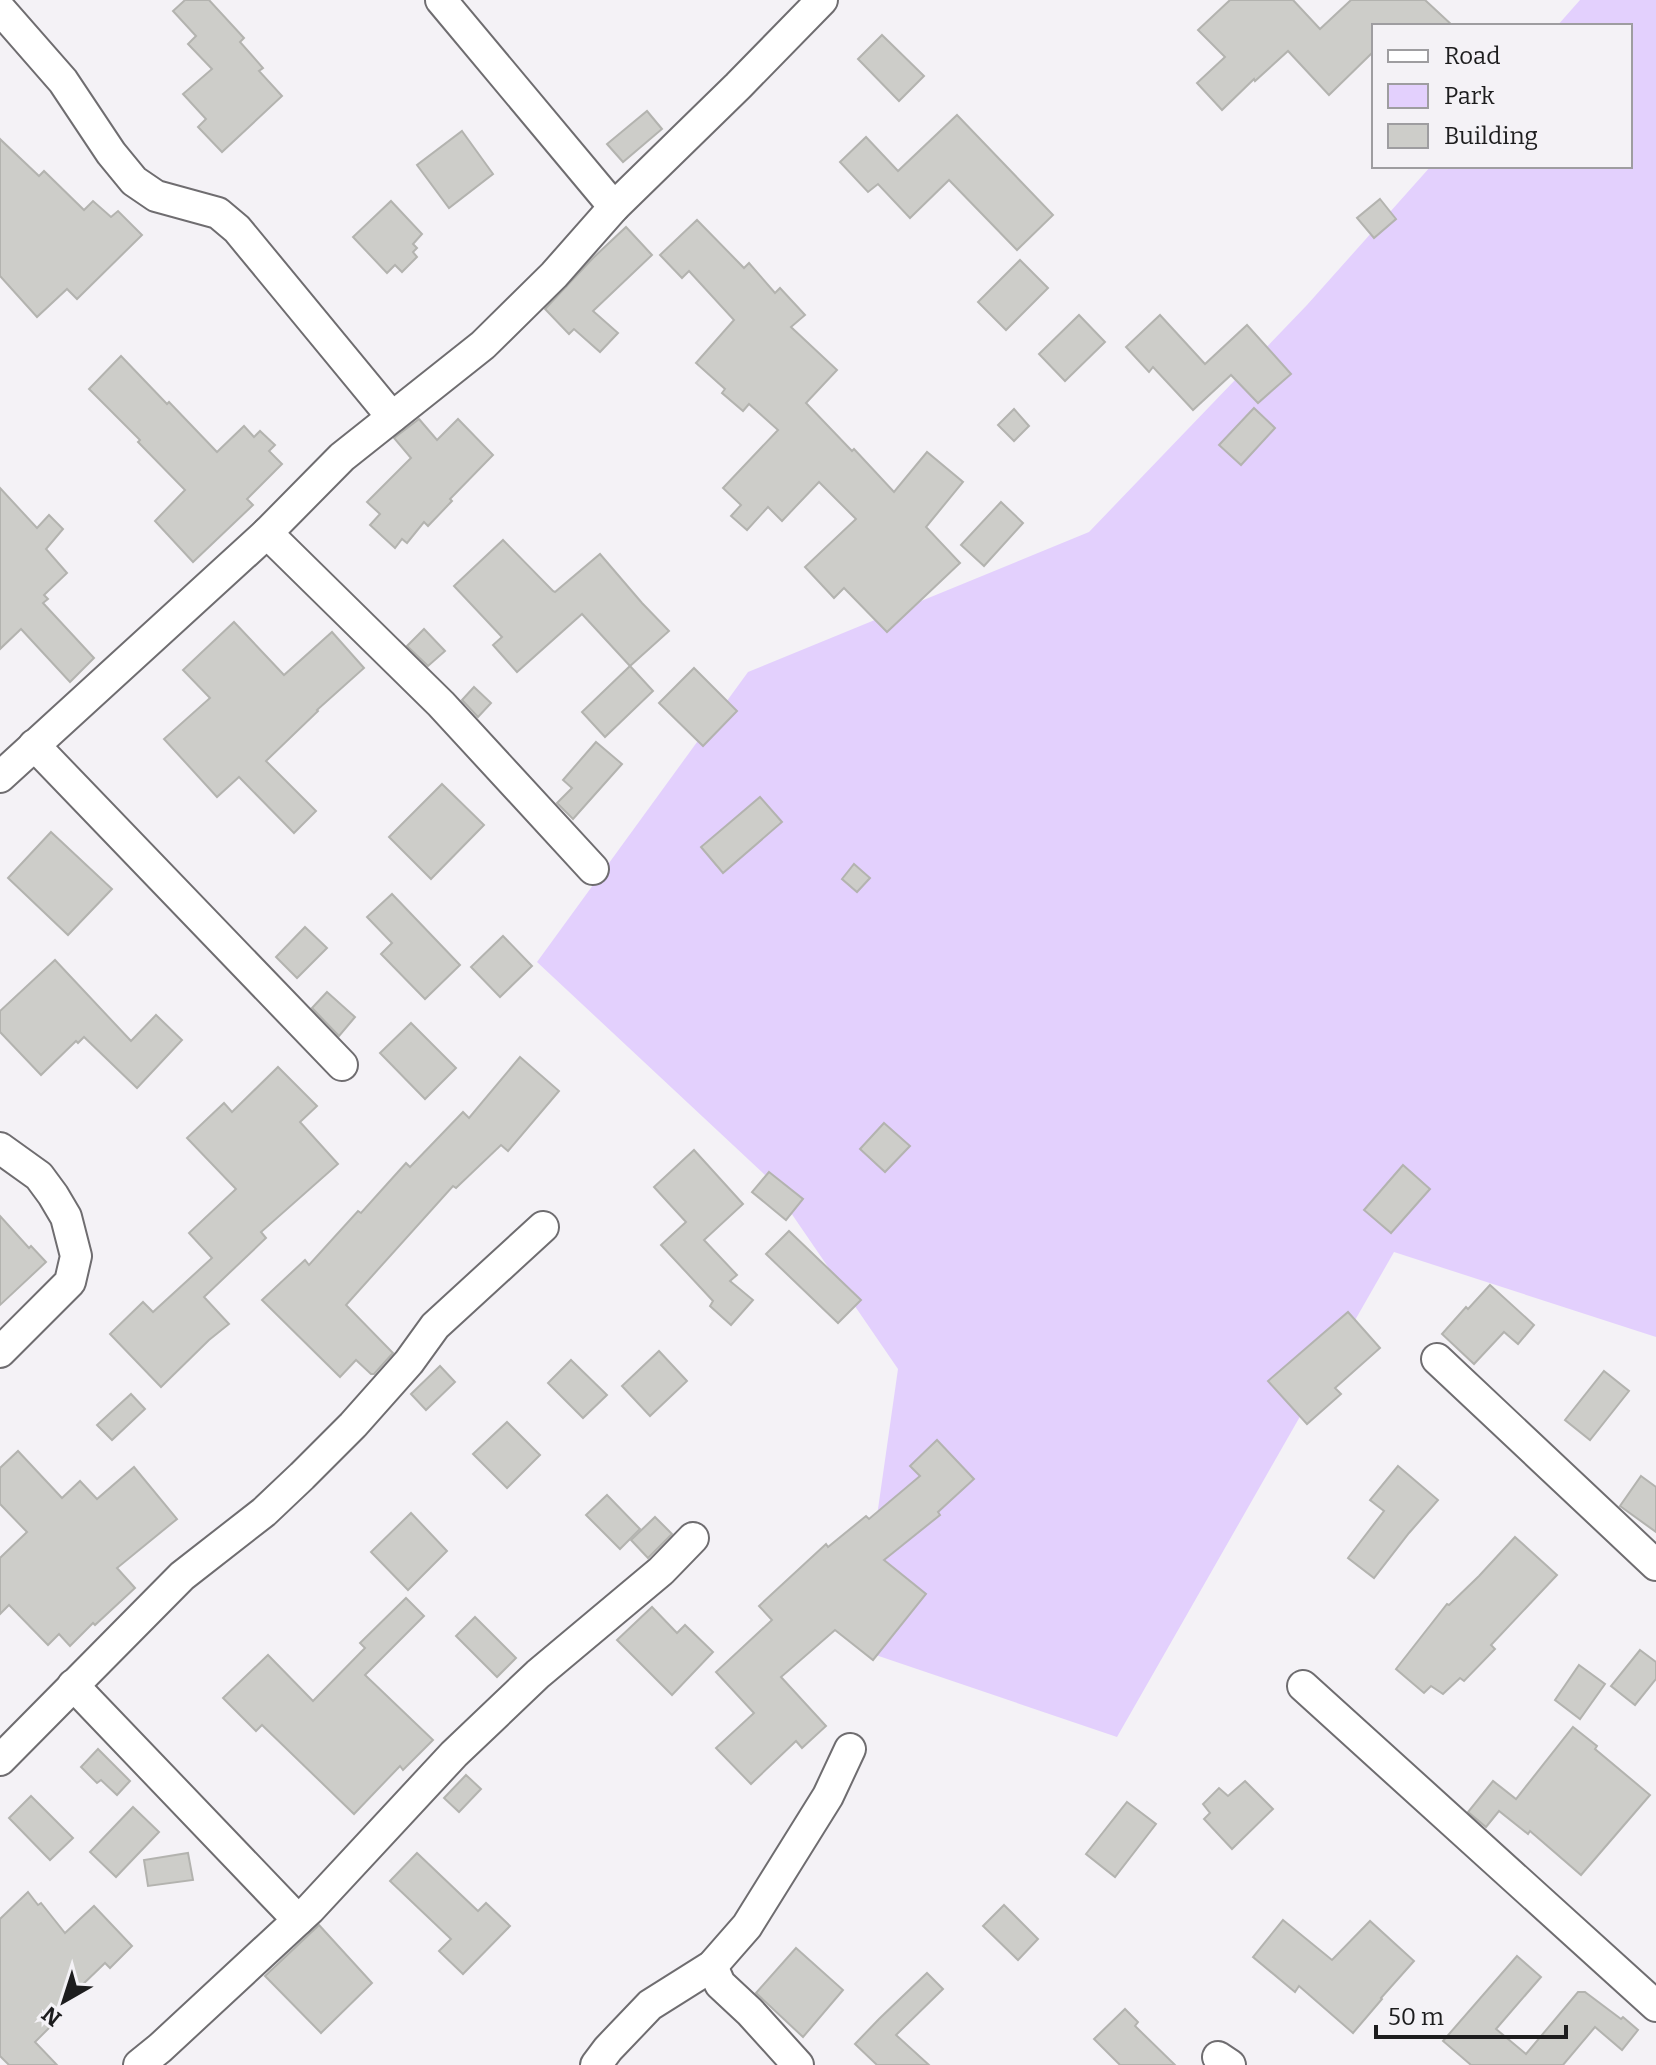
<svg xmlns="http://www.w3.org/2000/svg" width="1656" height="2065" font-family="Bitter,serif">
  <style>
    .green { fill: #e3d0fd }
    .building { fill: #cdcdc9; stroke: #b3b3af; stroke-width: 2 }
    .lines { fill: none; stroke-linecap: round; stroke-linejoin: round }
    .street-casing { stroke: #6f6d70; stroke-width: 34 }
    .street { stroke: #fff; stroke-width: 30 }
  </style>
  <rect width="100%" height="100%" fill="#f4f2f6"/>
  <polygon class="green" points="1580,0 1656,0 1656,1337 1394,1252 1117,1737 858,1649 898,1369 765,1175 537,962 748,672 1089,532 1307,305 1431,166 1630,166 1630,26 1557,26"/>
  <g class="building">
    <polygon points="185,0 209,0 244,38 240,42 263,68 259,71 282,96 222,152 198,127 206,119 183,94 212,69 188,44 196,36 173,11"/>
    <polygon points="1230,0 1293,0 1320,29 1351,0 1425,0 1453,26 1374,26 1374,51 1329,95 1288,51 1255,81 1254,79 1222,110 1197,83 1225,57 1198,30"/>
    <polygon points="882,35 924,76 899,101 858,59"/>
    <polygon points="647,111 662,129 623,162 607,144"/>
    <polygon points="957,115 1053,215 1017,250 949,180 910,218 878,184 868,192 840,162 866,137 898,171"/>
    <polygon points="462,131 493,174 449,208 417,165"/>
    <polygon points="0,139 39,176 44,171 84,210 93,201 111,217 118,211 142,235 77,299 67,289 37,317 0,276"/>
    <polygon points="1380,199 1396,219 1374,238 1357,218"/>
    <polygon points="391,201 422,234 413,244 417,248 413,252 417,257 402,272 395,265 387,273 353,237"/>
    <polygon points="697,220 744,268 749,263 775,293 780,288 805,315 791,327 837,370 806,403 852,451 854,449 894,492 927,452 963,482 926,527 960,563 887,632 844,588 834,598 805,567 856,519 819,482 782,521 768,507 747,530 731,516 741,505 723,488 778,430 749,404 743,411 722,393 725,389 696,363 734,320 689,271 682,278 660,255"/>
    <polygon points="626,227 652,255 593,311 618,333 600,352 574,329 569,334 545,309 593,258"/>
    <polygon points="1020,260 1048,288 1006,330 978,302"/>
    <polygon points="1079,315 1105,342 1065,381 1039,354"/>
    <polygon points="1160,315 1205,364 1247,325 1291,374 1258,403 1231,375 1193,410 1153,367 1149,372 1126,347"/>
    <polygon points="121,356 167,404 169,402 217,452 244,426 254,437 260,431 275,445 269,451 282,464 247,499 253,505 193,562 155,521 185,490 138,442 140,440 89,389"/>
    <polygon points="1254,408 1275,428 1241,465 1219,445"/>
    <polygon points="1014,409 1029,426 1014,441 998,425"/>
    <polygon points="419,419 437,440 458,419 493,455 450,499 452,501 428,526 424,522 407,543 402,539 395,548 370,525 380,514 367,502 411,458 394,438"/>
    <polygon points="0,488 37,528 49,515 63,529 46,549 67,573 44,595 48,599 43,603 94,658 70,682 21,629 0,649"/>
    <polygon points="1001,502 1023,523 984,566 961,545"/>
    <polygon points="503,540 553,591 555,592 600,554 642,603 669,631 630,666 582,614 517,672 493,645 502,637 454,586"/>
    <polygon points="234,622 284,675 332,632 364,668 317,710 318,711 266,761 316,811 294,833 239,777 217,797 164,739 210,698 183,670"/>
    <polygon points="424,629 445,651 428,666 407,646"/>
    <polygon points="630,666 653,691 605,737 582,712"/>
    <polygon points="694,668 737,711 703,746 659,703"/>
    <polygon points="474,687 491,703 478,717 462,700"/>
    <polygon points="596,742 622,764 573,819 557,803 572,788 563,780"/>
    <polygon points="442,784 484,825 431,879 389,837"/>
    <polygon points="760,797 782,822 723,873 701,847"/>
    <polygon points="51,832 112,889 68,935 8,878"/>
    <polygon points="854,864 870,878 857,892 842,879"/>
    <polygon points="392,894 460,965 425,999 381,954 392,943 367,917"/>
    <polygon points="305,927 327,948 297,978 276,957"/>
    <polygon points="503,936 532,966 500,997 471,967"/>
    <polygon points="55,960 131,1041 156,1015 182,1040 137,1088 84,1037 78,1043 76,1041 41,1075 0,1032 0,1011"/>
    <polygon points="327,992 355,1017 339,1036 312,1008"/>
    <polygon points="411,1023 456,1068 425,1099 380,1053"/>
    <polygon points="520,1057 559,1091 508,1151 501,1145 456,1188 453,1186 346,1305 393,1353 374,1374 371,1374 356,1360 340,1377 262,1300 305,1260 309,1265 358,1211 361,1213 406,1163 410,1167 463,1112 469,1118"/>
    <polygon points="278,1067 317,1106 300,1122 338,1164 261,1232 266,1238 204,1297 229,1324 209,1340 161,1387 110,1334 143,1302 153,1312 212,1258 189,1233 236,1189 187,1138 224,1103 232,1112"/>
    <polygon points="884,1123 910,1146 885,1172 860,1149"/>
    <polygon points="694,1150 743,1204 704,1240 737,1275 730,1281 753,1300 731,1325 710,1306 713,1301 661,1245 686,1222 654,1187"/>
    <polygon points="1403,1165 1430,1189 1391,1233 1364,1210"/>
    <polygon points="769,1172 803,1199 786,1220 752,1192"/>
    <polygon points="0,1216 29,1248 31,1246 46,1262 0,1305"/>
    <polygon points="789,1231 861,1300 838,1323 766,1254"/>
    <polygon points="1490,1285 1534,1325 1518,1344 1504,1332 1474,1364 1442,1334 1466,1307 1468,1309"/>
    <polygon points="1348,1312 1380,1348 1335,1388 1341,1394 1307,1424 1268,1381"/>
    <polygon points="659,1351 687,1381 650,1416 622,1386"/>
    <polygon points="571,1360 607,1395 583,1418 548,1383"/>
    <polygon points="440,1366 455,1382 426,1410 411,1394"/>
    <polygon points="1604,1371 1629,1391 1590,1440 1565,1420"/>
    <polygon points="131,1394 145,1409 112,1440 97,1425"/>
    <polygon points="507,1422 540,1455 507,1488 473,1454"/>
    <polygon points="937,1440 974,1479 938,1512 940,1515 884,1560 926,1594 873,1660 835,1630 781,1677 826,1726 802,1748 796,1741 751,1784 716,1748 754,1713 716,1672 772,1620 759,1606 826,1544 828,1547 866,1516 869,1519 920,1476 910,1466"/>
    <polygon points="18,1451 62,1498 80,1481 97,1499 134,1467 177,1519 117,1568 135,1588 95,1625 93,1623 70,1646 59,1634 48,1645 9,1605 0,1614 0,1558 27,1532 0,1504 0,1468"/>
    <polygon points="1398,1466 1438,1500 1409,1533 1374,1578 1348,1558 1384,1511 1370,1500"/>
    <polygon points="1641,1476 1656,1487 1656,1532 1620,1506"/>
    <polygon points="607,1495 640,1529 620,1549 586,1515"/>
    <polygon points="411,1513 447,1551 408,1590 371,1552"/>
    <polygon points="655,1517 672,1534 648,1558 631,1540"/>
    <polygon points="1515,1537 1557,1575 1491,1645 1495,1649 1464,1681 1460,1678 1443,1694 1431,1686 1424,1693 1396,1669 1447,1604 1449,1605 1479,1576"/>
    <polygon points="406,1598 424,1616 365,1675 433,1740 403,1770 400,1766 354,1814 262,1725 256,1731 223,1698 268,1655 313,1701 365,1648 360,1643"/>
    <polygon points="652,1607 677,1633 685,1625 713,1652 672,1695 617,1640"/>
    <polygon points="475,1617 516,1658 497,1677 456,1636"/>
    <polygon points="1640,1650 1656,1662 1656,1679 1635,1705 1611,1686"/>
    <polygon points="1579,1665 1605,1684 1580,1719 1555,1700"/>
    <polygon points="1573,1727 1597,1746 1595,1749 1650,1795 1581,1875 1530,1831 1528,1834 1499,1811 1486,1827 1468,1812 1493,1781 1516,1799"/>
    <polygon points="98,1749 130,1781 117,1795 101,1780 97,1783 81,1767"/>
    <polygon points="466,1775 481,1789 459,1812 444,1798"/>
    <polygon points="1245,1781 1273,1809 1232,1849 1204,1819 1210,1813 1203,1804 1219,1788 1228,1796"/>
    <polygon points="31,1796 73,1838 50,1860 9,1818"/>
    <polygon points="1127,1802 1156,1824 1115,1877 1086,1854"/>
    <polygon points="133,1807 159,1832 116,1877 90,1852"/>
    <polygon points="188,1853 193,1880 148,1886 144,1860"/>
    <polygon points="417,1853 478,1911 486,1903 510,1926 463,1974 439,1951 451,1939 390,1881"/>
    <polygon points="28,1892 38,1905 41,1903 65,1933 94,1906 132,1946 110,1968 105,1963 52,2014 58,2019 35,2042 57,2065 9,2065 0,2056 0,1919"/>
    <polygon points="1004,1905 1038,1939 1018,1960 983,1926"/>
    <polygon points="1283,1920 1332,1960 1370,1921 1414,1961 1381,1998 1382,1999 1353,2033 1299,1986 1295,1992 1253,1957"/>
    <polygon points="319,1925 372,1983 321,2033 265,1976"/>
    <polygon points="796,1948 843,1990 803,2037 756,1993"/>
    <polygon points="1517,1956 1541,1977 1496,2029 1526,2054 1578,1992 1585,1992 1621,2019 1623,2017 1638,2030 1622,2050 1595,2027 1563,2065 1471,2065 1443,2041"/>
    <polygon points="927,1973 943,1989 896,2035 929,2065 877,2065 855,2044 879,2019"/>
    <polygon points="1125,2009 1138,2022 1135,2026 1175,2065 1120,2065 1094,2039"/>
  </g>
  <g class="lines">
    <defs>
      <g id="street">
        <polyline points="441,0 614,207"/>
        <polyline points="0,9 63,81 111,153 134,181 156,196 218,213 237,229 392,417"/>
        <polyline points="267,533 441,704 593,869"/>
        <polyline points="34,745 342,1065"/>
        <polyline points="0,777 267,533 342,457 483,345 554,275 614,207 738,86 822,0"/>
        <polyline points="0,1148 39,1176 53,1195 66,1217 76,1256 70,1282 0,1352"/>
        <polyline points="1437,1359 1656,1565"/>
        <polyline points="73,1685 298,1920"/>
        <polyline points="1303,1686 1656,2006"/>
        <polyline points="0,1760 182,1576 264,1512 302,1476 353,1425 409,1362 435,1326 543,1227"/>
        <polyline points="712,1966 720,1984 750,2012 798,2065"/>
        <polyline points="1218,2057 1230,2065"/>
        <polyline points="139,2065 160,2048 310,1909 454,1754 538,1674 661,1571 693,1538"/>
        <polyline points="596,2065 608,2049 650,2005 712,1966 747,1926 828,1796 850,1749"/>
      </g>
    </defs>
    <use href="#street" class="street-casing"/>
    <use href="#street" class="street"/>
  </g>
  <rect x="1372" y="24" width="260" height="144" fill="#f4f2f6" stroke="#9e9da0" stroke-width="2"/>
  <rect x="1388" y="50" width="40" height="12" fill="#ffffff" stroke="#9e9da0" stroke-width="2"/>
  <text x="1444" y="64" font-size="24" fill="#1d1d1e">Road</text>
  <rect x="1388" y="84" width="40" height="24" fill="#e3d0fd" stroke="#9e9da0" stroke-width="2"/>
  <text x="1444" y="104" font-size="24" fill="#1d1d1e">Park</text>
  <rect x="1388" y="124" width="40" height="24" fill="#cdcdc9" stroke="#9e9da0" stroke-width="2"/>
  <text x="1444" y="144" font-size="24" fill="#1d1d1e">Building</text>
  <g transform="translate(64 2001) rotate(219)" stroke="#f4f2f6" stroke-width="6" paint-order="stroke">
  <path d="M0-6L14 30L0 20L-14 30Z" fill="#1d1d1e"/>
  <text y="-12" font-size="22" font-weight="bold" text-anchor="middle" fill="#1d1d1e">N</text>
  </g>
  <path d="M1376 2025v12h190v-12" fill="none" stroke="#1d1d1e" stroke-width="4"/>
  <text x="1388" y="2025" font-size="24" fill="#1d1d1e" stroke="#f4f2f6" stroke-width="6" paint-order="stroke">50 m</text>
</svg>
